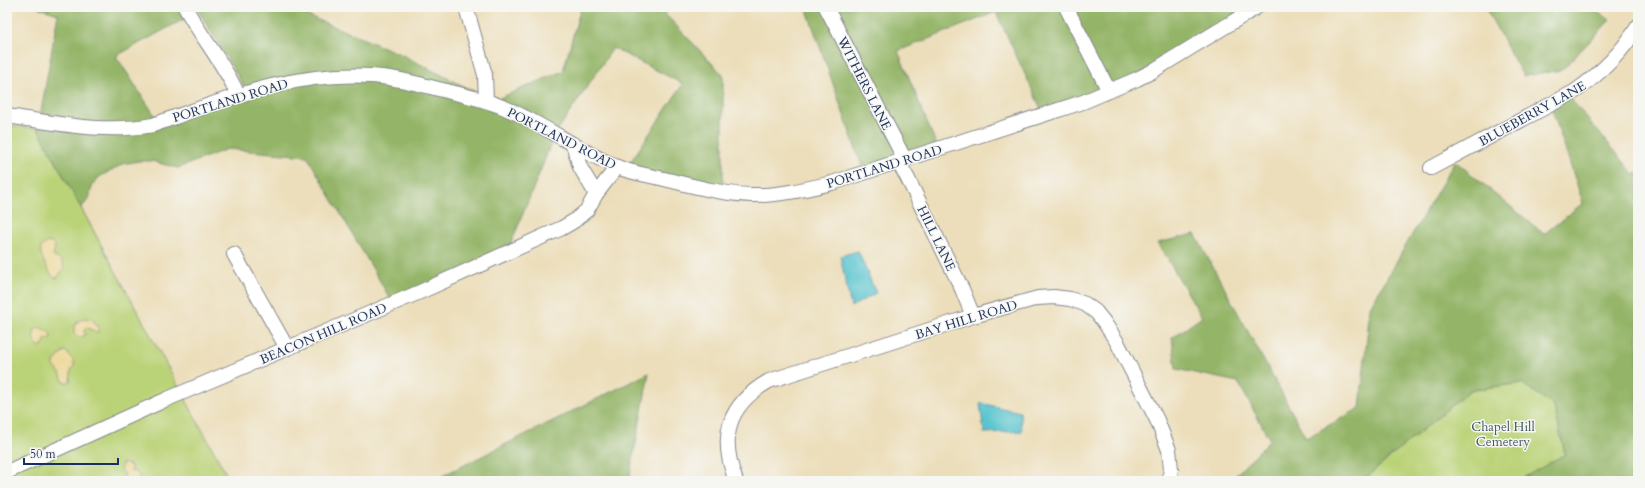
<svg xmlns="http://www.w3.org/2000/svg" width="1645" height="488" font-family="Cardo,serif">
  <style>
    .green { fill: #bbd378; stroke: #6b816b }
    .forest { fill: #94b568; stroke: #587263 }
    .sand { fill: #eeda9e; stroke: #84847e }
    .water { fill: #58c5cf; stroke: #3a7a96 }
    .lines { fill: none; stroke-linecap: round; stroke-linejoin: round }
    .minor-casing { stroke: #84868c; stroke-width: 16 }
    .minor { stroke: #fff; stroke-width: 14 }
    .labels { text-anchor: middle; stroke-width: 3; stroke-linejoin: round; paint-order: stroke }
    .street-label { font-size: 13px; fill: #1b2f5e; stroke: #f6f6f2 }
    .park-label { font-size: 13px; fill: #435864; stroke: #f6f6f2 }
  </style>
  <rect width="100%" height="100%" fill="#f6f6f2"/>
  <filter id="ink" filterUnits="userSpaceOnUse"><feTurbulence type="fractalNoise" baseFrequency=".025" numOctaves="2"/><feDisplacementMap in="SourceGraphic" scale="8" xChannelSelector="R" yChannelSelector="G"/><feConvolveMatrix kernelMatrix="1 2 1 2 8 2 1 2 1" color-interpolation-filters="sRGB"/></filter>
  <filter id="wash" filterUnits="userSpaceOnUse"><feTurbulence type="fractalNoise" baseFrequency=".012" numOctaves="4" result="noise"/><feDisplacementMap in="SourceGraphic" scale="16" xChannelSelector="R" yChannelSelector="G"/><feGaussianBlur stdDeviation="0.9" result="paint"/><feColorMatrix in="noise" values="0 0 0 0 0 0 0 0 0 0 0 0 0 0 0 0 0 1.4 0 .05"/><feComposite in="paint" operator="in"/></filter>
  <g filter="url(#wash)">
    <rect width="100%" height="100%" fill="#ecdeba"/>
    <g class="green">
      <polygon points="7,125 38,129 230,481 7,481"/>
      <polygon points="1523,383 1554,406 1565,455 1518,481 1362,481 1470,390"/>
    </g>
    <g class="forest">
      <polygon points="37,7 180,7 186,18 116,56 159,122 248,93 196,7 287,7 400,54 493,101 563,71 581,7 662,7 665,14 723,75 723,197 625,170 683,84 613,48 555,134 508,251 391,300 307,156 227,149 178,168 151,161 138,161 123,164 99,177 92,186 89,199 81,208 38,129 58,14"/>
      <polygon points="806,7 1253,7 1126,87 1043,113 996,12 898,51 939,151 865,175"/>
      <polygon points="1485,7 1589,7 1610,20 1562,70 1523,76"/>
      <polygon points="1569,97 1634,174 1638,172 1638,481 1518,481 1565,454 1554,406 1522,383 1470,390 1362,481 1232,481 1232,479 1270,440 1238,382 1176,369 1172,338 1202,317 1158,243 1195,234 1306,438 1360,408 1370,307 1455,161 1544,234 1583,203 1550,103"/>
      <polygon points="649,373 630,474 631,481 432,481"/>
    </g>
    <g class="sand">
      <path d="M47 242 52 243 55 247 53 255 55 258H58L62 262 64 268 57 278 53 277C48 269 39 257 41 247Z"/>
      <polygon points="85,318 93,320 99,328 98,332 96,332 88,328 84,330 85,334 83,337 79,337 74,334 74,327 78,321"/>
      <path d="M36 328C42 327 48 331 51 335L50 339H46L42 346H37L33 337Z"/>
      <polygon points="64,351 67,352 69,356 74,361 74,366 71,370 70,381 67,383 63,381 60,373 54,366 54,362"/>
      <polygon points="125,463 131,466 131,472 133,471 140,476 137,480 125,481 124,473 120,470 122,464"/>
    </g>
    <g class="water">
      <polygon points="858,251 876,293 851,307 840,256"/>
      <polygon points="980,403 1020,412 1022,431 984,433"/>
    </g>
  </g>
  <g filter="url(#ink)">
    <g class="lines">
      <defs>
        <g id="minor">
          <path d="M185 7C201 37 224 63 238 95"/>
          <polyline points="466,7 485,75 486,101"/>
          <polyline points="826,7 905,160"/>
          <polyline points="1066,7 1109,91"/>
          <path d="M7 116C56 123 103 134 153 125 224 100 293 71 370 76 396 77 421 85 447 91 466 96 486 100 505 108 544 124 577 150 615 166 630 173 648 175 664 179 693 186 721 194 751 195 778 196 806 189 832 183L1083 102 1137 79 1151 72 1257 7"/>
          <polyline points="573,144 580,167 596,194"/>
          <polyline points="898,162 907,177 962,289 973,316"/>
          <path d="M1431 168 1574 92C1600 74 1622 53 1638 26"/>
          <polyline points="234,254 287,348"/>
          <polyline points="7,472 165,400 420,292 562,228 574,221 587,210 596,194 617,167"/>
          <path d="M736 481C719 437 727 405 769 381L973 316 1038 298 1054 297 1070 299 1085 304 1096 312 1104 322 1117 342 1157 420 1169 450 1171 469 1169 481"/>
        </g>
      </defs>
      <use href="#minor" class="minor-casing"/>
      <use href="#minor" class="minor"/>
    </g>
  </g>
  <g class="labels">
    <g class="street-label">
      <text transform="translate(865 83) rotate(63)" y="5">WITHERS LANE</text>
      <text transform="translate(230 100) rotate(-17)" y="5">PORTLAND ROAD</text>
      <text transform="translate(1532 113) rotate(-29)" y="5">BLUEBERRY LANE</text>
      <text transform="translate(562 138) rotate(27)" y="5">PORTLAND ROAD</text>
      <text transform="translate(884 166) rotate(-17)" y="5">PORTLAND ROAD</text>
      <text transform="translate(937 238) rotate(64)" y="5">HILL LANE</text>
      <text transform="translate(966 319) rotate(-17)" y="5">BAY HILL ROAD</text>
      <text transform="translate(323 333) rotate(-23)" y="5">BEACON HILL ROAD</text>
    </g>
    <g class="park-label">
      <text x="1503" y="431">Chapel Hill<tspan x="1503" dy="15">Cemetery</tspan></text>
    </g>
  </g>
  <rect width="1645" height="488" fill="none" stroke="#f6f6f2" stroke-width="24"/>
  <path d="M24 458v6h94v-6" fill="none" stroke="#1b2f5e" stroke-width="2"/>
  <text x="30" y="458" font-size="12" fill="#1b2f5e" stroke="#f6f6f2" stroke-width="3" paint-order="stroke">50 m</text>
</svg>
